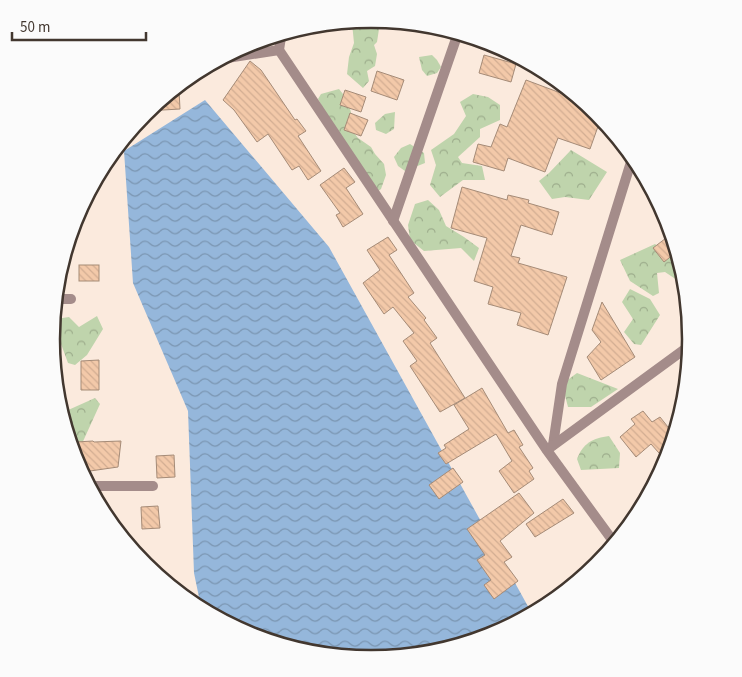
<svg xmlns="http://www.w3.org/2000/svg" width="742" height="677" font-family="'Source Sans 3',sans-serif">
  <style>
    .forest { fill: url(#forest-crowns) }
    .water { fill: url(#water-waves) }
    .building { fill: url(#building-back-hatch); stroke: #a58b77 }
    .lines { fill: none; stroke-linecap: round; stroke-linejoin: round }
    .street { stroke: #a48c8a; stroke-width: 10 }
    .rim { fill: none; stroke: #42372f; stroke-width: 2.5 }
  </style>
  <defs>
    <pattern id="forest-crowns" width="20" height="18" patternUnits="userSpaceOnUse" patternTransform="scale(1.25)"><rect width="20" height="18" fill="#bfd4ac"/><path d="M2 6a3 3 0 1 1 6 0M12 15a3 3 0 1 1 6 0" fill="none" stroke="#9dad8c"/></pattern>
    <pattern id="water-waves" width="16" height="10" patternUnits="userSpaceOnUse" patternTransform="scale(1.25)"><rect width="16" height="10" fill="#95b7db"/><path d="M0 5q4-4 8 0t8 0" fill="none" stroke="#7b96b2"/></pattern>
    <pattern id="building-back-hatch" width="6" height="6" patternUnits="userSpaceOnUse" patternTransform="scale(1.25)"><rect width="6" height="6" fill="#f3c9a9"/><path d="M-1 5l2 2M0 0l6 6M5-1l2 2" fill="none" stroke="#d2ad92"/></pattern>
  </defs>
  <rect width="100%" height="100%" fill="#fbeadd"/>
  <g class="forest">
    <polygon points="371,19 374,19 379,29 377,42 374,45 377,54 375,66 367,71 369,81 363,88 347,74 349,57 354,43 352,23"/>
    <polygon points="432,55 437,60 441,67 437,73 427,76 422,70 419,57"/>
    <path d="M339 89C350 102 353 112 351 129L358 138 371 147 375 154 384 164 386 175 381 189 372 196 318 99 321 94Z"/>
    <polygon points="473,94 488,97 500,105 500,120 480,129 480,137 458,157 462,163 482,166 485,180 463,180 440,197 430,185 436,165 431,150 454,134 466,116 460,102"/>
    <polygon points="395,112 394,129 386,134 376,130 375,123 385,114"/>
    <polygon points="410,144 424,153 425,163 405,171 398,166 394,157 401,148"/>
    <polygon points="571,150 607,172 589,200 565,197 552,199 539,181 549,173"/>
    <polygon points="428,200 439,210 446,226 464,237 479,248 474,261 461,248 424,251 410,240 408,225 415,204"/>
    <polygon points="655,244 675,260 680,282 665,272 657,273 659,293 653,296 630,281 620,260"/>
    <polygon points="630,289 650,299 660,315 641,345 634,344 624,332 633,319 622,302"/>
    <polygon points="97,316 103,329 87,355 75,365 68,363 57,333 56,319 69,317 79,327"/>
    <polygon points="577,373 618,389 591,407 568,407 562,384"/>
    <polygon points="95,398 100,404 75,459 66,411"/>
    <path d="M609 436 620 453 619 468 581 470 577 459C583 443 593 438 609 436Z"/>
  </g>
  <polygon class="water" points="205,100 329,247 530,610 493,634 371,658 248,634 200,602 194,573 188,411 133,283 124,151"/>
  <g class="building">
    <polygon points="484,55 516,64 511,82 479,73"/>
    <polygon points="250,61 261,70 295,120 297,119 306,131 298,136 321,171 308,180 299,166 292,170 268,134 257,142 234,110 223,100"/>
    <polygon points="377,71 404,80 397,100 371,91"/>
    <polygon points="526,80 566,95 567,92 597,113 601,118 590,149 558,138 545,172 508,158 504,171 473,162 478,144 491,147 500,124 507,127"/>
    <polygon points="179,90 180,109 146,111"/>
    <polygon points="345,90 366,97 361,112 340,105"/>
    <polygon points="350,113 368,120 361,136 344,130"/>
    <polygon points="344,168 355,182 346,188 363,214 343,227 336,215 340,213 320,185"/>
    <polygon points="462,187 507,200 508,195 529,200 528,203 559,212 552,235 521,225 511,256 520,258 518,263 567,277 548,335 517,325 521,313 488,304 493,287 474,281 487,238 451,228"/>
    <polygon points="670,235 674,254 664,262 653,248"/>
    <polygon points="388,237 397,250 389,255 414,293 408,297 426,318 424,320 437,338 430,343 465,398 440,412 410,366 417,361 403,341 414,333 393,307 384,314 363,283 380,270 367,250"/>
    <rect x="79" y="265" width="20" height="16"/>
    <polygon points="602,302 635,357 601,380 587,357 601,342 592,330"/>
    <polygon points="99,360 99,390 81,390 81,361"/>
    <polygon points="482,388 508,433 514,430 523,445 519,447 533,468 529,471 534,479 514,493 499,471 512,461 496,434 446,464 438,453 446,448 444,445 469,429 454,405"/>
    <polygon points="643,411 652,422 660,417 672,432 666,461 651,444 636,457 620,437 635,424 631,419"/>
    <polygon points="93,441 94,442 121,441 118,467 83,472 78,464 76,442"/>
    <polygon points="174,455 175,477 157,478 156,456"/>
    <polygon points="453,468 463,482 439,499 429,485"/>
    <polygon points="519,493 534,513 500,541 512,557 504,562 518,581 494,599 484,585 491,580 477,560 485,555 467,529"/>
    <polygon points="563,499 574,513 535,537 526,524"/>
    <polygon points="158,506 160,528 142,529 141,507"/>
  </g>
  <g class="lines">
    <g class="street">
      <polyline points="281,37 279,50 546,449 613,541"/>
      <polyline points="227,58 279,50"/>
      <polyline points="393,221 457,36"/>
      <polyline points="59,299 71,299"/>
      <polyline points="553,445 562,384 631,162"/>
      <polyline points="551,447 689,346"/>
      <polyline points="93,486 153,486"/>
    </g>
  </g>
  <path d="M0 0H742V677H0ZM60 339a311 311 0 1 1 622 0a311 311 0 1 1-622 0Z" fill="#fbfbfb" fill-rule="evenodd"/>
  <path class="rim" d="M60 339a311 311 0 1 1 622 0a311 311 0 1 1-622 0Z"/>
  <path d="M12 32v8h134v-8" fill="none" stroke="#42372f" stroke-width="2.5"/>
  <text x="20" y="32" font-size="15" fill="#42372f" stroke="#fbfbfb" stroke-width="4" paint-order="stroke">50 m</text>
</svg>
